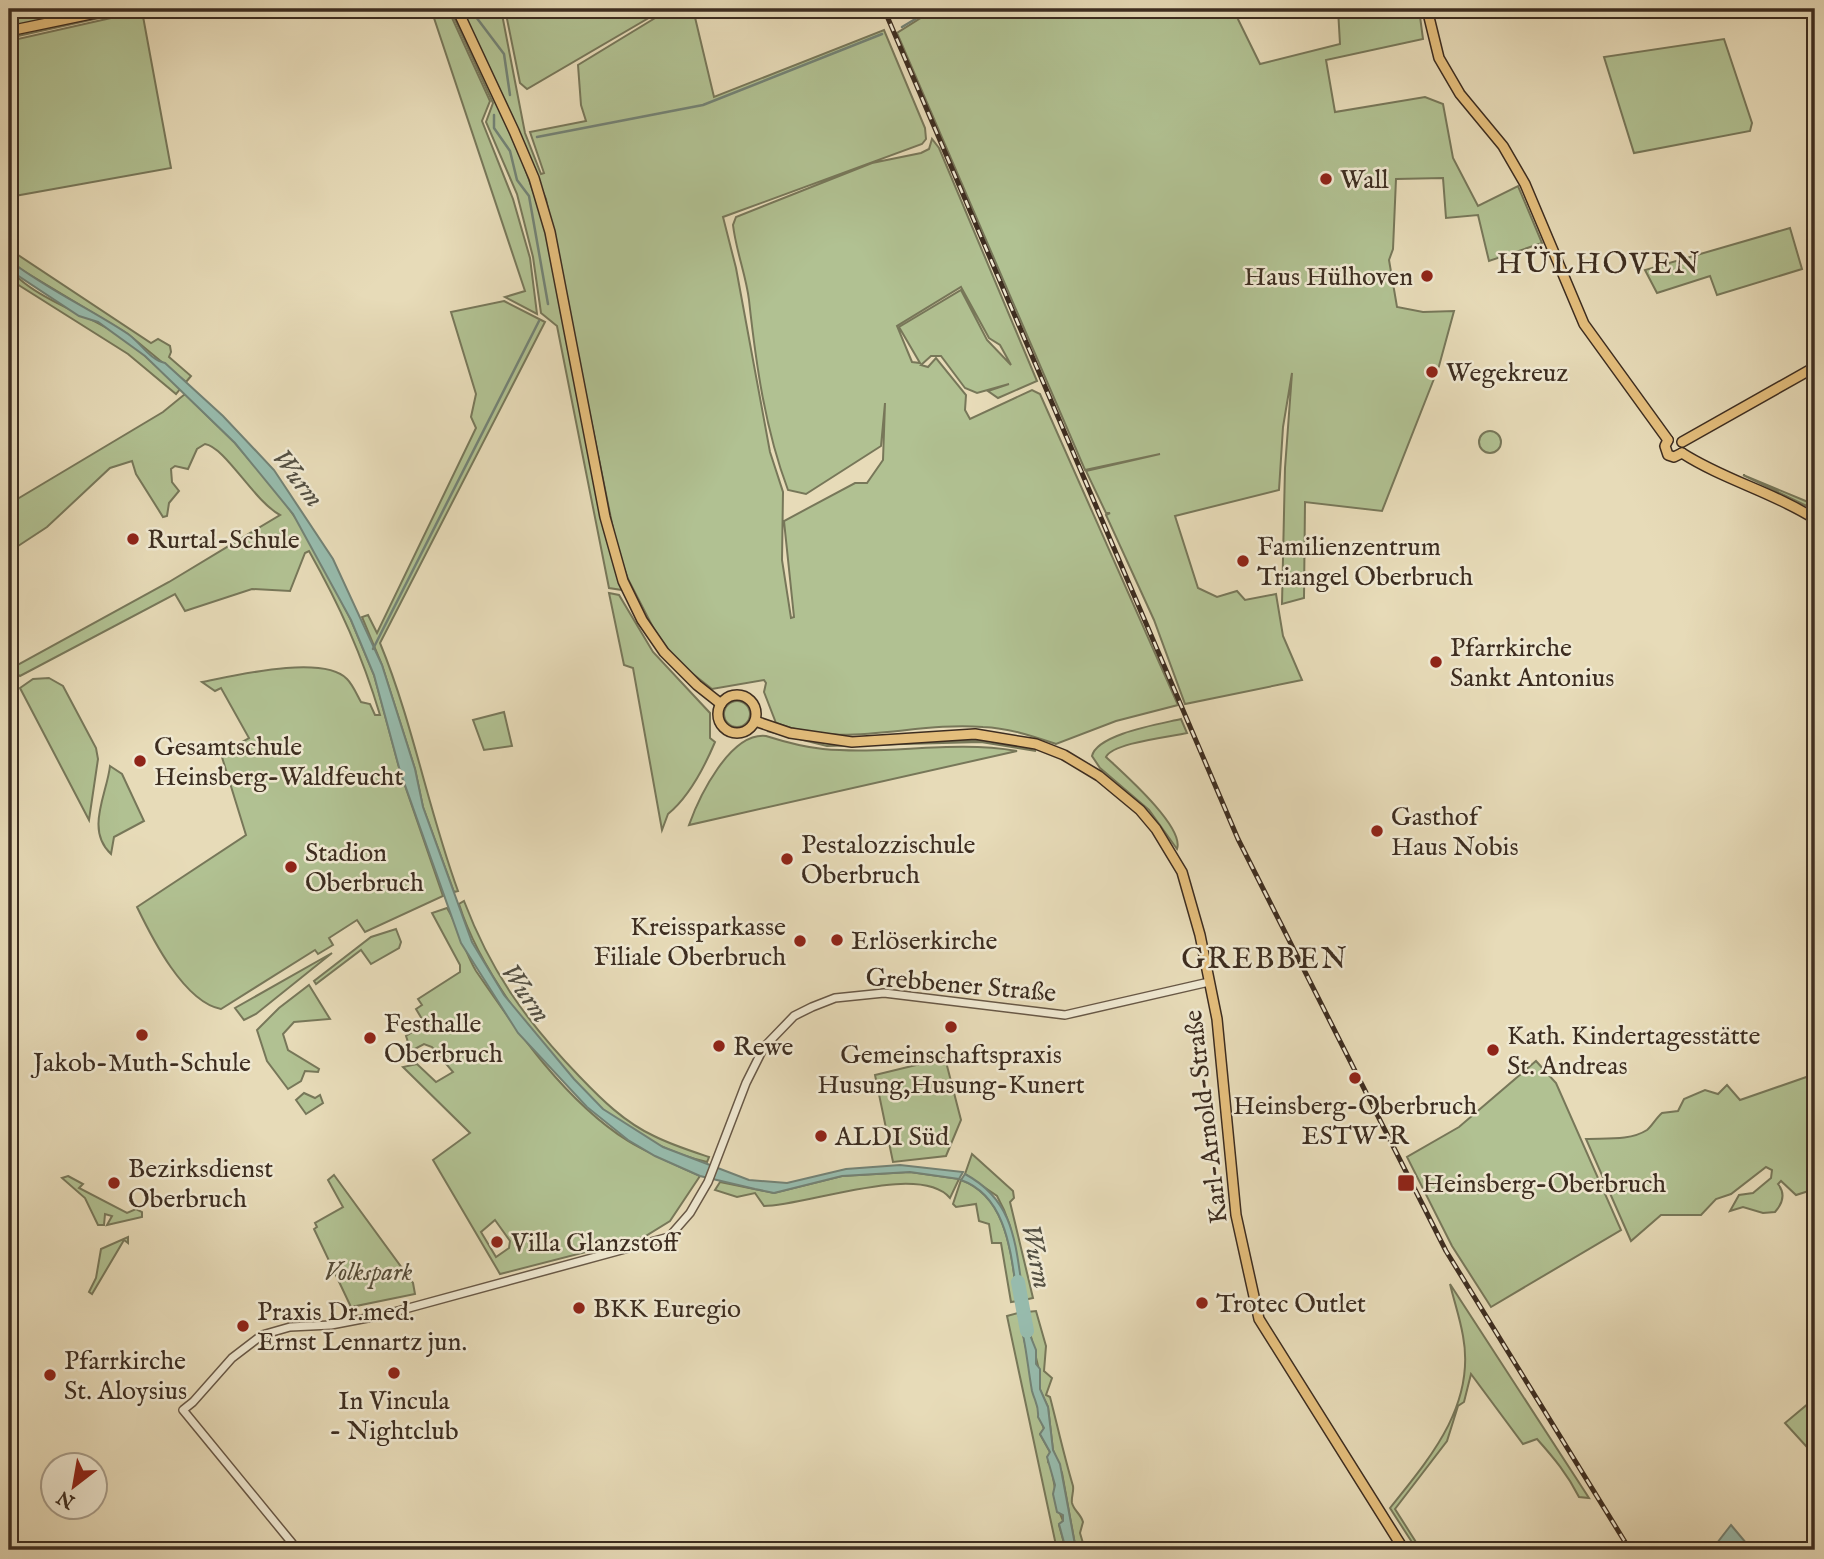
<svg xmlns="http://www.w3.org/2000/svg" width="1824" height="1559" font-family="'IM FELL English',serif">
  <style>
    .green { fill: #b1c192; stroke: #777759; stroke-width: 2; fill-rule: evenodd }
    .water { fill: #97bbad; stroke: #738275; stroke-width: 2 }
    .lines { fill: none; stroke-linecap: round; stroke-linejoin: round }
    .stream { stroke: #738275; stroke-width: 2.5 }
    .river { stroke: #97bbad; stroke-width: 14 }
    .minor-casing { stroke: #685846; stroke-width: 10 }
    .major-casing { stroke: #3d2d20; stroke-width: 12 }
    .minor { stroke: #efe8d1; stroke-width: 7 }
    .major { stroke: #e4be7c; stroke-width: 9 }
    .rail-casing { stroke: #3d2d20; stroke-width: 5 }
    .rail { stroke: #efe8d1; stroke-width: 2.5; stroke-dasharray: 8; stroke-linecap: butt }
    .poi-dot { fill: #8f2418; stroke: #efe8d1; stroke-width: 2.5 }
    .labels { text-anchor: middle; stroke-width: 5; stroke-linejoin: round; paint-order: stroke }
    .poi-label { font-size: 26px; fill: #3d2d20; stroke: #efe8d1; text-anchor: start }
    .street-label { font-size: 26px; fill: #3d2d20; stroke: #efe8d1 }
    .park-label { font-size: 26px; font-style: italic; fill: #544b37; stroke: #efe8d1 }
    .water-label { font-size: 28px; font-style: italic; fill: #545043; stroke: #efe8d1 }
    .quarter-label { font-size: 30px; letter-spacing: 2px; fill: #3d2d20; stroke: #efe8d1 }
  </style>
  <rect width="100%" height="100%" fill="#e7dbb8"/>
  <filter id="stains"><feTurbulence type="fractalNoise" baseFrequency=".00286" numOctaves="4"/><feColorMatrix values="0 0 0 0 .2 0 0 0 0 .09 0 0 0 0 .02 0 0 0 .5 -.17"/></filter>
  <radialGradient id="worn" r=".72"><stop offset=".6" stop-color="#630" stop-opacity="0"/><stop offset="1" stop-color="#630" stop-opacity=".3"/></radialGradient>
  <g class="green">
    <polygon points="99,9 9,28 9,10"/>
    <polygon points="131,9 140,9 9,38 9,35"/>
    <polygon points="431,9 448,9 490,101 482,121 513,199 530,258 537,314 505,297 525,291"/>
    <polygon points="450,9 454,9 522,160 545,225 604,530 622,590 609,588 557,326 541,313 533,257 517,194 486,122 493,103"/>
    <path d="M462 9H501L525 133 541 174 544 173 530 132 586 121 581 105 578 65 670 9H693L714 97 884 30 925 128 926 139 922 144 723 217 736 268 770 452 783 492 782 560 791 618 794 617 784 521 855 483H867L883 460 885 403 881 446 806 494 788 490C765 429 756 364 749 300 746 275 736 251 733 225L736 217 872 163 921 153 929 149 932 139 939 148 1037 381 998 398 988 391 1009 384 977 393 965 388 941 356H931L921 365 928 367 936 358 966 395 965 410 970 419 1032 390 1040 394 1178 705 1116 721 1056 744C1032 736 1009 728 983 727 913 721 845 750 776 723L764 692 766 683 764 680 712 689 679 663 657 635 628 579 617 548 546 199ZM961 287 989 338 1000 345 1011 365 987 340 961 290 899 327 920 363 912 362 897 326Z"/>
    <polygon points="505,9 664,9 527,89 520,83"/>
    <polygon points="935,9 1233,9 1260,64 1340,44 1338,9 1419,9 1423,39 1326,60 1335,112 1425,97 1443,104 1453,158 1478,206 1518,186 1542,243 1489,261 1478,215 1446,218 1443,178 1396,179 1393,249 1389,260 1397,307 1423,312 1454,311 1439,366 1382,511 1305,502 1304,598 1282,604 1285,468 1292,373 1283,427 1279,490 1175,516 1198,588 1217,597 1237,591 1245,600 1276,594 1283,636 1302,680 1185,704 1154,620 1106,515 1110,513 1106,513 1086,471 1160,454 1085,470 897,33"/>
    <polygon points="142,11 171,168 9,197 9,41"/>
    <polygon points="1724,39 1752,123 1750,131 1634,153 1604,57"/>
    <polygon points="1790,228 1802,269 1717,295 1710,276 1657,293 1645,270"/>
    <polygon points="9,249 151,343 158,339 170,346 171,352 169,357 191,376 186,382 128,334 22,270 9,260"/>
    <path d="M9 267C23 290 72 310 96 322 127 337 155 364 180 389L176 394 128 354 9 279Z"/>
    <path d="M504 301 545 322 380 643C413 723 428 809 458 891L454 892 423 807 415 769 382 665 362 617 368 615 377 633 476 428 471 417 476 394 451 312Z"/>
    <path d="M185 394 235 443 281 497 306 533 351 620 374 675 400 771 443 896 365 932 357 920 329 938 333 945 318 954 315 950 221 1009C184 1002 152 938 137 907L246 835 221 754 249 738 221 688 215 691 202 682C233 676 323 654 347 679 353 685 357 695 361 702L370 704 375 715H380C362 655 340 606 309 551L305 553 290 591 252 589 185 611 175 594 20 676 10 669 169 582 280 515C254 501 225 447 205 444L197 449 188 469 175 466 171 469 172 482 179 491 169 503 167 516 163 517 136 474 132 461 110 468 47 527 9 552V504L163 412Z"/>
    <circle cx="1490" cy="442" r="11"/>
    <polygon points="1743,475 1808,502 1815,506 1815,510"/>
    <path d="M609 593 619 595 653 652 710 713V738L715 742C704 768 689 797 668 814L662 830 633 668 624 665Z"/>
    <polygon points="49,678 63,686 96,748 98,759 89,820 20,688 33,679"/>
    <circle cx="737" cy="714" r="13"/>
    <polygon points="504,712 512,746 484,750 473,720"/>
    <path d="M1181 719 1187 733C1169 737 1112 743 1106 757 1122 772 1185 827 1177 849L1149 810 1100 768 1092 756C1097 734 1160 724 1181 719Z"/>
    <polygon points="767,731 830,744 986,740 1036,751 981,742 827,746"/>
    <path d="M766 736C785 742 803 747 823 749 888 755 952 740 1017 751L689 825C699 797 730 732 766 736Z"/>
    <path d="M110 766 122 774 144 821 114 837 111 854C85 830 107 794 110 766Z"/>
    <path d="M464 901C491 972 526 1021 579 1076 601 1099 624 1122 654 1136 672 1145 691 1151 709 1157L707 1162C673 1154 639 1137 611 1116 554 1072 480 972 459 904Z"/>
    <path d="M447 908C459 927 464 951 476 971 517 1031 565 1101 628 1141 651 1155 676 1165 700 1176L670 1221 644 1237 500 1274 433 1160 470 1133 403 1067 417 1064 436 1082 453 1072 432 1047 424 1044 411 1051 406 1036 425 1024 416 1009 422 1005 418 999 460 972V965L432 913ZM495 1220 510 1241 509 1248 496 1257 481 1232Z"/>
    <polygon points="396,929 401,942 399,948 371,964 361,950 316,984 314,981 371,937"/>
    <polygon points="332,953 256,1014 244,1020 235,1008"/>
    <polygon points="309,985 330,1019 294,1022 283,1034 288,1050 319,1069 318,1072 305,1071 301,1081 288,1089 267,1061 257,1030 279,1008"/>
    <polygon points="945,1058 961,1120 946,1156 893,1162 875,1075"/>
    <polygon points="1536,1061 1556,1083 1621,1230 1491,1307 1452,1246 1407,1157 1459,1127"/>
    <path d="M1815 1074V1189L1796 1195 1781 1181 1778 1184C1786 1194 1783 1203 1775 1212L1763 1213 1743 1207 1730 1211 1739 1195 1753 1193 1771 1178 1772 1170 1766 1167 1731 1194 1716 1199 1701 1215H1661L1631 1241 1586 1139C1605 1138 1630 1141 1647 1130 1652 1126 1656 1118 1662 1113L1678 1111 1684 1099 1705 1090 1718 1094 1727 1085 1740 1100Z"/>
    <polygon points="304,1093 315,1098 320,1095 323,1103 306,1114 296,1100"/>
    <polygon points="972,1154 1013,1191 1014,1198 1010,1202 1033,1298 1024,1300 1010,1226 1004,1210 997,1196 965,1174"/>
    <path d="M910 1172 959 1179 950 1198C919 1162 806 1206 764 1206L755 1193 737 1197 715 1190 720 1182 774 1193 842 1176Z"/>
    <polygon points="334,1175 413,1283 415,1294 351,1307 314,1229 317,1227 315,1223 343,1207 328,1180"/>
    <polygon points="68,1176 83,1184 79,1188 127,1213 136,1209 142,1212 142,1217 107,1225 112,1216 105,1214 104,1225 98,1225 85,1198 62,1178"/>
    <path d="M961 1180C1009 1197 1011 1258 1018 1301L1011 1302 1001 1243H992L989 1224 979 1221 976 1204 956 1207 953 1204Z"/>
    <polygon points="128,1237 128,1243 124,1240 92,1294 89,1292 96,1278 101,1249"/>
    <path d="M1450 1284 1589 1498 1579 1497C1568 1475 1554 1458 1537 1439L1523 1444 1471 1374 1464 1402 1458 1406 1447 1441 1395 1509 1421 1550H1417L1390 1508C1430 1458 1476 1405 1463 1336 1460 1318 1454 1301 1450 1284Z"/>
    <path d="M1036 1311 1046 1346 1044 1371 1052 1378 1046 1395 1050 1397C1058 1428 1064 1456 1073 1486 1074 1492 1071 1497 1072 1503 1074 1511 1081 1514 1083 1522L1080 1533 1085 1550H1076L1062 1473 1053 1450 1048 1407 1040 1390V1374L1026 1316 1027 1312Z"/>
    <path d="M1018 1313C1029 1352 1031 1392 1044 1429L1040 1434 1050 1452 1048 1462 1051 1466 1059 1511 1063 1521 1059 1525 1066 1550H1057L1007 1316Z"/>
    <polygon points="1815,1398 1815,1456 1785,1423"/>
  </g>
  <g class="water">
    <path d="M9 260C46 289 89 308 128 334 141 343 150 360 165 363L223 416 274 470 333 559 382 665 415 769 423 807 472 942 504 995 574 1079 603 1109 663 1147 749 1180 787 1183 846 1169 900 1165 963 1172 959 1179 910 1172 842 1176 774 1193 755 1189 700 1176 655 1156 628 1140 587 1107 518 1033 461 943 400 771 374 675 351 620 293 514 235 443 145 356 98 322 79 316 14 273Z"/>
    <path d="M965 1174C1017 1202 1015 1247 1024 1300L1018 1301C1011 1258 1009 1197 961 1180Z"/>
    <path d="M1027 1312 1032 1327 1030 1335 1036 1350V1364L1040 1369V1389L1048 1407 1053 1450 1060 1464 1076 1550H1066L1059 1524 1063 1521V1515L1057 1512 1053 1494 1055 1485 1047 1457 1050 1452 1040 1434 1044 1428 1038 1417C1039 1405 1035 1402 1032 1391 1027 1363 1026 1341 1018 1313Z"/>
    <polygon points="1731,1525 1752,1550 1702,1550 1717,1543"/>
  </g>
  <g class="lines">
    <g class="stream">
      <polyline points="470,9 504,54 510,95"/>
      <polyline points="902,27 932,9"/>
      <polyline points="494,115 494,128 510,151 517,180 529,196 548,304"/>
      <polyline points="537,137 703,105 882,34"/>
      <polyline points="373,649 539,321"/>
    </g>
    <polyline class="river" points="1018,1282 1027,1331"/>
    <defs>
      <polyline id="minor" points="294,1550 292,1543 183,1410 193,1402 232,1358 262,1335 290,1327 331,1325 383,1315 669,1237 690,1213 708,1182 746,1083 764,1047 794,1016 812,1007 835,998 884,993 1065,1015 1209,982"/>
      <g id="major">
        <polyline points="457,9 514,131 534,178 550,232 605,517 623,581 642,620 664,652 697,685 721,704"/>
        <polyline points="1427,9 1439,58 1460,94 1503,146 1525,184 1584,324 1668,440"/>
        <polyline points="9,31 115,9"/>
        <polyline points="1668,440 1665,446 1668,455 1674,457 1682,453"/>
        <polyline points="1682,442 1815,367"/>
        <path d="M1682 453C1724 480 1773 492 1815 519"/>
        <circle cx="737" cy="714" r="19"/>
        <polyline points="755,721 790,733 852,742 975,734 1036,744 1064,755 1099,776 1140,810 1156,829 1182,872 1200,935 1217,1019 1236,1215 1259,1319 1404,1550"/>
      </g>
    </defs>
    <use href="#minor" class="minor-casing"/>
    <use href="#major" class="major-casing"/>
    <use href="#minor" class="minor"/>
    <use href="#major" class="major"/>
    <defs>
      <polyline id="rail" points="884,9 1238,839 1446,1251 1630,1550"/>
    </defs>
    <use href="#rail" class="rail-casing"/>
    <use href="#rail" class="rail"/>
  </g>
  <g class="poi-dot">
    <circle cx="1326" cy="179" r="7"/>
    <circle cx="1427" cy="276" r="7"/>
    <circle cx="1432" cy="372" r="7"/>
    <circle cx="133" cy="539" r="7"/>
    <circle cx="1243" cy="561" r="7"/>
    <circle cx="1436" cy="662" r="7"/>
    <circle cx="140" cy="761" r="7"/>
    <circle cx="1377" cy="831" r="7"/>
    <circle cx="787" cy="859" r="7"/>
    <circle cx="291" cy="867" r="7"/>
    <circle cx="837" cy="940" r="7"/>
    <circle cx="800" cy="941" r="7"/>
    <circle cx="951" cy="1027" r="7"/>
    <circle cx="142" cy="1035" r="7"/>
    <circle cx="370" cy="1038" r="7"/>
    <circle cx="719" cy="1046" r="7"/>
    <circle cx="1493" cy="1050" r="7"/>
    <circle cx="1355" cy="1078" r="7"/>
    <circle cx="821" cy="1136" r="7"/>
    <circle cx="114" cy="1183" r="7"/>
    <rect x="1397" y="1174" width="18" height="18" rx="3.5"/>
    <circle cx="497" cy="1242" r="7"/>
    <circle cx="1202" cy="1303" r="7"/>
    <circle cx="579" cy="1308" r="7"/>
    <circle cx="243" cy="1326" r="7"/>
    <circle cx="394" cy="1373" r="7"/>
    <circle cx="50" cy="1375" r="7"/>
  </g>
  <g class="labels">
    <g class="poi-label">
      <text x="1340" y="188">Wall</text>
      <text x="1413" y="285" text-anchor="end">Haus Hülhoven</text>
      <text x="1446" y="381">Wegekreuz</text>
      <text x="147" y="548">Rurtal-Schule</text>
      <text x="1257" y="555">Familienzentrum<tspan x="1257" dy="30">Triangel Oberbruch</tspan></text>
      <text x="1450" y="656">Pfarrkirche<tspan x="1450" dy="30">Sankt Antonius</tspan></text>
      <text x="154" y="755">Gesamtschule<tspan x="154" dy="30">Heinsberg-Waldfeucht</tspan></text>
      <text x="1391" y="825">Gasthof<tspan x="1391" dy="30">Haus Nobis</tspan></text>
      <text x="801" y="853">Pestalozzischule<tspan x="801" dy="30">Oberbruch</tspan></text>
      <text x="305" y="861">Stadion<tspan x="305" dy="30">Oberbruch</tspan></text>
      <text x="786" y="935" text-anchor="end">Kreissparkasse<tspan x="786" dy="30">Filiale Oberbruch</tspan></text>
      <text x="851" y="949">Erlöserkirche</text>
      <text x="384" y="1032">Festhalle<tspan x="384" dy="30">Oberbruch</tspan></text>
      <text x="1507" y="1044">Kath. Kindertagesstätte<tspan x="1507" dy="30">St. Andreas</tspan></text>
      <text x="733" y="1055">Rewe</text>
      <text x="951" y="1063" text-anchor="middle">Gemeinschaftspraxis<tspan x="951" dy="30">Husung,Husung-Kunert</tspan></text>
      <text x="142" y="1071" text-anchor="middle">Jakob-Muth-Schule</text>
      <text x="1355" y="1114" text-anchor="middle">Heinsberg-Oberbruch<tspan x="1355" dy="30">ESTW-R</tspan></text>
      <text x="835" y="1145">ALDI Süd</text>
      <text x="128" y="1177">Bezirksdienst<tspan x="128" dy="30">Oberbruch</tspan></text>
      <text x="1422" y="1192">Heinsberg-Oberbruch</text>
      <text x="511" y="1251">Villa Glanzstoff</text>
      <text x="1216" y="1312">Trotec Outlet</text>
      <text x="593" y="1317">BKK Euregio</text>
      <text x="257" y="1320">Praxis Dr.med.<tspan x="257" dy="30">Ernst Lennartz jun.</tspan></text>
      <text x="64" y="1369">Pfarrkirche<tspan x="64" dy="30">St. Aloysius</tspan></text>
      <text x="394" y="1409" text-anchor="middle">In Vincula<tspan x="394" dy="30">- Nightclub</tspan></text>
    </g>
    <g class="street-label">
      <text transform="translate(961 984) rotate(5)" y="9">Grebbener Straße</text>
      <text transform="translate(1205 1117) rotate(-97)" y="9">Karl-Arnold-Straße</text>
    </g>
    <g class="park-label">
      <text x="368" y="1280">Volkspark</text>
    </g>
    <g class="water-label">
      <text transform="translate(299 477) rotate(52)" y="10">Wurm</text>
      <text transform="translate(527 992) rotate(55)" y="10">Wurm</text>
      <text transform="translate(1038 1256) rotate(78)" y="10">Wurm</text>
    </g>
    <g class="quarter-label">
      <text x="1599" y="273">HÜLHOVEN</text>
      <text x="1265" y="968">GREBBEN</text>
    </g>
  </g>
  <rect width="1824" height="1559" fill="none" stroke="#e7dbb8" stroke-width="35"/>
  <rect x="10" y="10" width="1803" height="1538" fill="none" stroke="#3d2d20" stroke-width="3.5"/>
  <rect x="18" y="18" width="1789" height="1524" fill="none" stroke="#3d2d20" stroke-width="2"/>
  <g transform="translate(74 1486) rotate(211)"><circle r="33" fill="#efe8d1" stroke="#a89d8a" stroke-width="2"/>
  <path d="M0-5L12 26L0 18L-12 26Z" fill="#8f2418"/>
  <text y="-10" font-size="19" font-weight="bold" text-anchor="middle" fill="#3d2d20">N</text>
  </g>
  <rect width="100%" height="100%" filter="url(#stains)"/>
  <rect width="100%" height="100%" fill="url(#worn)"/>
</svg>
